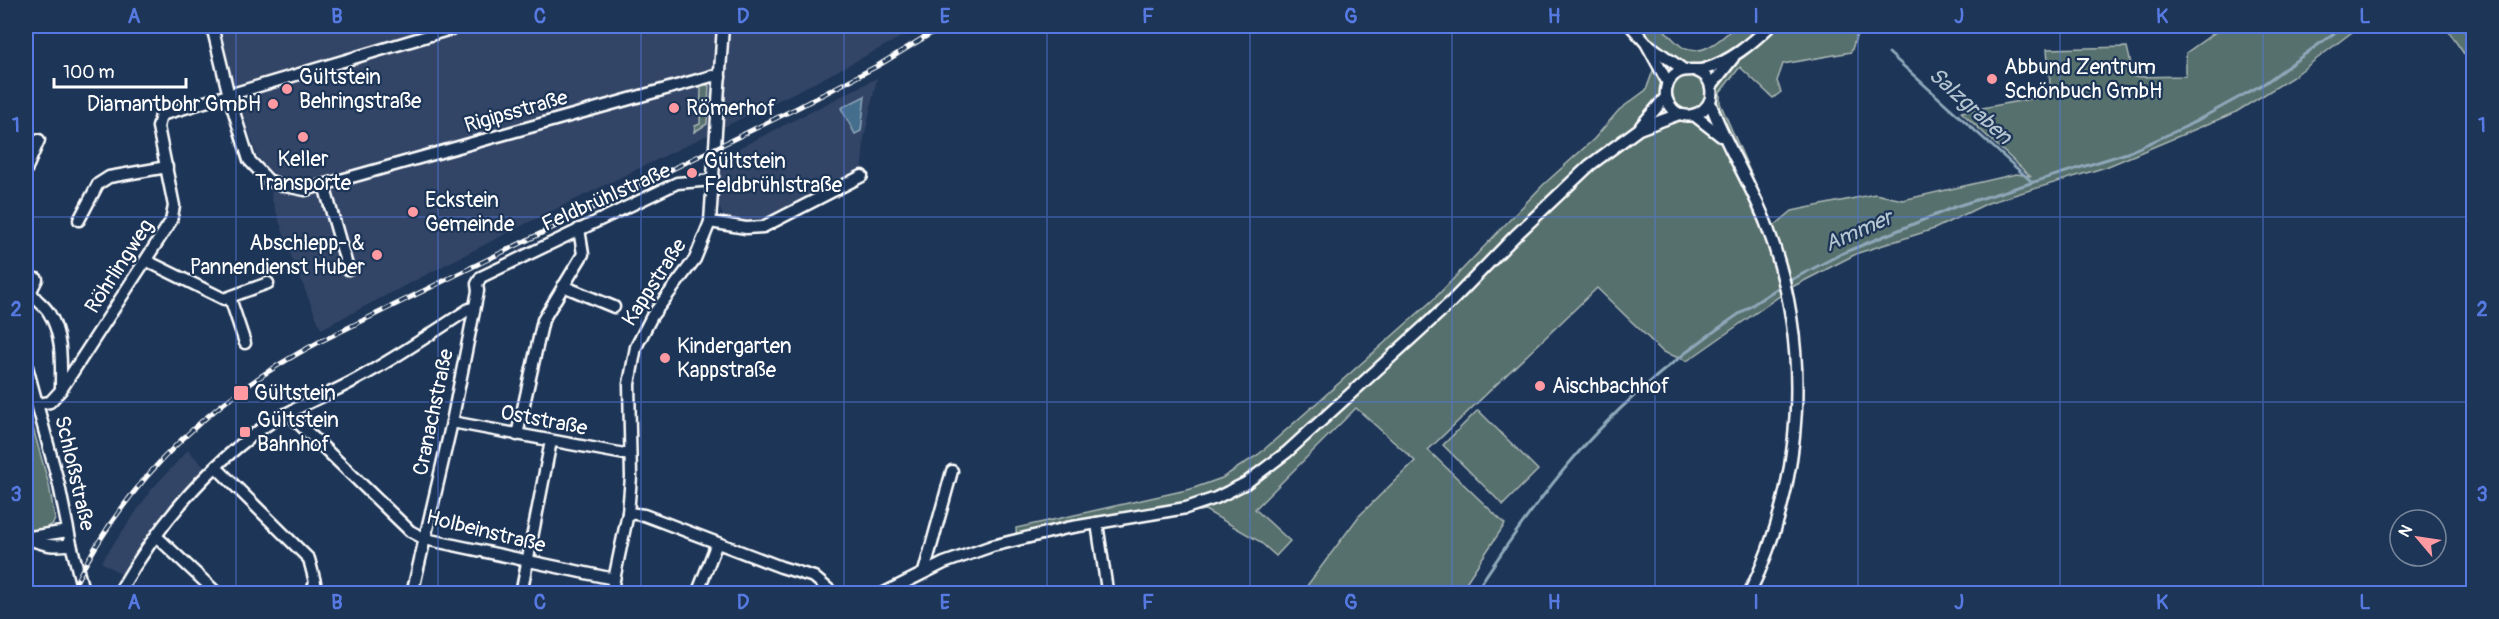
<svg xmlns="http://www.w3.org/2000/svg" width="2499" height="619" font-family="Pangolin,sans-serif">
  <style>
    .built { fill: #346 }
    .green { fill: #57706d; stroke: #abb8b6; stroke-width: 1.5 }
    .water { fill: #456e8c; stroke: #8fa8ba; stroke-width: 1.5 }
    .lines { fill: none; stroke-linecap: round; stroke-linejoin: round }
    .stream { stroke: #8fa8ba; stroke-width: 3 }
    .minor-casing { stroke: #fff; stroke-width: 15 }
    .minor { stroke: #1d3557; stroke-width: 10 }
    .rail-casing { stroke: #fff; stroke-width: 5 }
    .rail { stroke: #1d3557; stroke-width: 3; stroke-dasharray: 9; stroke-linecap: butt }
    .grid { fill: none; stroke: #567ae2; stroke-width: 1.5; stroke-opacity: 0.55 }
    .poi-dot { fill: #ff9aa2; stroke: #1d3557; stroke-width: 2 }
    .labels { text-anchor: middle; stroke-width: 4.5; stroke-linejoin: round; paint-order: stroke }
    .poi-label { font-size: 21px; fill: #fff; stroke: #1d3557; text-anchor: start }
    .street-label { font-size: 21px; fill: #fff; stroke: #1d3557 }
    .water-label { font-size: 22px; font-style: italic; fill: #b5c5d1; stroke: #1d3557 }
    .neatline { fill: none; stroke: #567ae2; stroke-width: 2 }
    .grid-label { font-size: 20px; text-anchor: middle; font-weight: bold; fill: #567ae2 }
  </style>
  <rect width="100%" height="100%" fill="#1d3557"/>
  <filter id="ink" filterUnits="userSpaceOnUse"><feTurbulence type="fractalNoise" baseFrequency=".0167" numOctaves="2"/><feDisplacementMap in="SourceGraphic" scale="12" xChannelSelector="R" yChannelSelector="G"/><feConvolveMatrix kernelMatrix="1 2 1 2 8 2 1 2 1" color-interpolation-filters="sRGB"/></filter>
  <g filter="url(#ink)">
    <g class="built">
      <polygon points="216,26 919,26 907,34 820,80 517,228 321,329 292,258 271,197 274,173 266,168 257,155 229,73"/>
      <polygon points="877,78 864,139 862,171 763,221 736,223 724,219 719,206 719,162 741,147"/>
      <polygon points="188,450 207,470 124,576 101,562 152,489"/>
    </g>
    <g class="green">
      <path d="M1649 26H1660C1667 32 1674 41 1681 46 1700 60 1723 38 1735 26H1845L1857 34 1851 52 1783 64 1777 81 1781 92 1773 98 1740 67 1720 92V103L1774 226 1792 211 1875 194 1903 200 2016 174 2030 176 1961 112 2051 95 2047 49 2127 47 2134 77 2186 76V53L2224 26H2360L2293 77 2236 112 2106 167 1988 203 1934 229 1858 253 1794 286 1687 361 1663 352 1597 288 1428 450 1505 524 1459 593 1310 594 1306 587 1359 516 1415 461 1356 408 1255 509 1290 541 1276 556 1259 541 1205 510 1017 542 1016 528 1191 489 1222 478 1259 454 1435 298 1543 185 1594 139 1619 110 1646 90 1654 68 1639 44Z"/>
      <polygon points="2445,26 2473,26 2473,67"/>
      <polygon points="703,83 709,86 707,124 694,132 695,126 700,124 701,88 695,86"/>
      <polygon points="26,403 49,485 55,519 53,524 35,533 26,532"/>
      <polygon points="1478,410 1538,470 1503,505 1443,445"/>
    </g>
    <polygon class="water" points="865,96 861,131 855,134 841,108"/>
    <g class="lines">
      <g class="stream">
        <polyline points="1858,26 1869,35"/>
        <polyline points="1889,53 2032,182"/>
        <polyline points="1787,282 1843,253 1957,206 2127,153 2185,127 2265,83 2344,26"/>
        <path d="M1474 594C1506 545 1539 498 1577 454 1635 387 1708 333 1781 286"/>
      </g>
      <defs>
        <g id="minor">
          <polyline points="212,26 229,96 249,160 268,180 280,185 305,190 712,76 720,77"/>
          <polyline points="1631,26 1646,43 1668,83"/>
          <polyline points="1649,45 1684,70"/>
          <path d="M1696 71C1708 75 1713 85 1711 98 1705 117 1680 123 1669 104 1663 94 1666 82 1674 75 1684 67 1694 72 1705 69 1731 61 1751 44 1770 26"/>
          <polyline points="1711,86 1733,58"/>
          <path d="M1710 102C1725 145 1751 183 1767 226 1812 345 1805 480 1749 594"/>
          <polyline points="1694,115 1721,136"/>
          <polyline points="1641,126 1666,97"/>
          <polyline points="26,170 39,140"/>
          <polyline points="324,185 348,269"/>
          <polyline points="79,220 98,184 109,177 167,167"/>
          <polyline points="710,222 746,228 763,227 862,176"/>
          <polyline points="147,261 224,299 268,283"/>
          <path d="M37 279 31 291C34 300 44 304 49 313 63 335 61 364 61 389"/>
          <polyline points="563,286 614,307"/>
          <polyline points="230,298 245,343"/>
          <polyline points="26,363 59,485 71,544 84,594"/>
          <polyline points="38,404 50,402 61,390 171,221 174,206 158,127 161,115 461,26"/>
          <polyline points="288,413 410,531 425,539 614,579"/>
          <polyline points="452,422 630,455"/>
          <polyline points="517,435 543,320 583,254 579,229"/>
          <polyline points="216,467 309,559 315,582 311,594"/>
          <polyline points="628,513 644,515 781,567 814,577 834,594"/>
          <polyline points="1097,523 1107,590"/>
          <polyline points="156,536 218,594"/>
          <polyline points="30,537 68,531"/>
          <path d="M26 538C42 544 53 548 71 544"/>
          <polyline points="924,572 952,471"/>
          <path d="M118 594C155 530 204 469 264 427 293 407 327 396 357 379 396 358 432 333 469 309L474 308"/>
          <polyline points="412,594 452,422 478,291 477,284 481,277 677,183 713,180"/>
          <polyline points="521,594 551,441"/>
          <polyline points="611,594 628,513 631,477 629,384 636,347 652,316 695,259 710,222 723,26"/>
          <polyline points="697,594 717,543"/>
          <polyline points="882,594 944,563 992,546 1067,528 1186,508 1216,498 1246,483 1287,452 1450,303 1515,236 1590,165 1639,129 1679,114"/>
        </g>
      </defs>
      <use href="#minor" class="minor-casing"/>
      <use href="#minor" class="minor"/>
      <defs>
        <path id="rail" d="M70 594C124 482 210 399 319 342L799 107 879 65 943 26"/>
      </defs>
      <use href="#rail" class="rail-casing"/>
      <use href="#rail" class="rail"/>
    </g>
  </g>
  <path class="grid" d="M236 26V594M438 26V594M641 26V594M844 26V594M1047 26V594M1250 26V594M1452 26V594M1655 26V594M1858 26V594M2060 26V594M2263 26V594M26 217H2474M26 402H2474"/>
  <g class="poi-dot">
    <circle cx="1992" cy="79" r="6"/>
    <circle cx="287" cy="89" r="6"/>
    <circle cx="273" cy="104" r="6"/>
    <circle cx="674" cy="108" r="6"/>
    <circle cx="303" cy="137" r="6"/>
    <circle cx="692" cy="173" r="6"/>
    <circle cx="413" cy="212" r="6"/>
    <circle cx="377" cy="255" r="6"/>
    <circle cx="665" cy="358" r="6"/>
    <circle cx="1540" cy="386" r="6"/>
    <rect x="233" y="385" width="16" height="16" rx="3"/>
    <rect x="239" y="426" width="12" height="12" rx="3"/>
  </g>
  <g class="labels">
    <g class="poi-label">
      <text x="2004" y="74">Abbund Zentrum<tspan x="2004" dy="24">Schönbuch GmbH</tspan></text>
      <text x="299" y="84">Gültstein<tspan x="299" dy="24">Behringstraße</tspan></text>
      <text x="261" y="111" text-anchor="end">Diamantbohr GmbH</text>
      <text x="686" y="115">Römerhof</text>
      <text x="303" y="166" text-anchor="middle">Keller<tspan x="303" dy="24">Transporte</tspan></text>
      <text x="704" y="168">Gültstein<tspan x="704" dy="24">Feldbrühlstraße</tspan></text>
      <text x="425" y="207">Eckstein<tspan x="425" dy="24">Gemeinde</tspan></text>
      <text x="365" y="250" text-anchor="end">Abschlepp- &amp;<tspan x="365" dy="24">Pannendienst Huber</tspan></text>
      <text x="677" y="353">Kindergarten<tspan x="677" dy="24">Kappstraße</tspan></text>
      <text x="1552" y="393">Aischbachhof</text>
      <text x="254" y="400">Gültstein</text>
      <text x="257" y="427">Gültstein<tspan x="257" dy="24">Bahnhof</tspan></text>
    </g>
    <g class="street-label">
      <text transform="translate(516 111) rotate(-16)" y="7">Rigipsstraße</text>
      <text transform="translate(606 197) rotate(-24)" y="7">Feldbrühlstraße</text>
      <text transform="translate(119 266) rotate(-57)" y="7">Röhrlingweg</text>
      <text transform="translate(654 282) rotate(-57)" y="7">Kappstraße</text>
      <text transform="translate(433 412) rotate(-78)" y="7">Cranachstraße</text>
      <text transform="translate(544 420) rotate(11)" y="7">Oststraße</text>
      <text transform="translate(75 473) rotate(77)" y="7">Schloßstraße</text>
      <text transform="translate(486 531) rotate(14)" y="7">Holbeinstraße</text>
    </g>
    <g class="water-label">
      <text transform="translate(1971 105) rotate(42)" y="8">Salzgraben</text>
      <text transform="translate(1858 230) rotate(-24)" y="8">Ammer</text>
    </g>
  </g>
  <rect width="2499" height="619" fill="none" stroke="#1d3557" stroke-width="66"/>
  <g transform="translate(2418 538) rotate(299)"><circle r="28" fill="#1d3557" stroke="#77869a" stroke-width="1.5"/>
  <path d="M0-4.5L10 22L0 15L-10 22Z" fill="#ff9aa2"/>
  <text y="-9" font-size="16" font-weight="bold" text-anchor="middle" fill="#ffffff">N</text>
  </g>
  <path d="M54 78v9h132v-9" fill="none" stroke="#ffffff" stroke-width="3"/>
  <text x="63" y="78" font-size="18" fill="#ffffff" stroke="#1d3557" stroke-width="4.5" paint-order="stroke">100 m</text>
  <rect x="33" y="33" width="2433" height="553" class="neatline"/>
  <g class="grid-label">
    <text x="134" y="23">A</text>
    <text x="337" y="23">B</text>
    <text x="540" y="23">C</text>
    <text x="743" y="23">D</text>
    <text x="945" y="23">E</text>
    <text x="1148" y="23">F</text>
    <text x="1351" y="23">G</text>
    <text x="1554" y="23">H</text>
    <text x="1756" y="23">I</text>
    <text x="1959" y="23">J</text>
    <text x="2162" y="23">K</text>
    <text x="2365" y="23">L</text>
    <text x="16" y="132">1</text>
    <text x="2482" y="132">1</text>
    <text x="16" y="316">2</text>
    <text x="2482" y="316">2</text>
    <text x="16" y="501">3</text>
    <text x="2482" y="501">3</text>
    <text x="134" y="609">A</text>
    <text x="337" y="609">B</text>
    <text x="540" y="609">C</text>
    <text x="743" y="609">D</text>
    <text x="945" y="609">E</text>
    <text x="1148" y="609">F</text>
    <text x="1351" y="609">G</text>
    <text x="1554" y="609">H</text>
    <text x="1756" y="609">I</text>
    <text x="1959" y="609">J</text>
    <text x="2162" y="609">K</text>
    <text x="2365" y="609">L</text>
  </g>
</svg>
